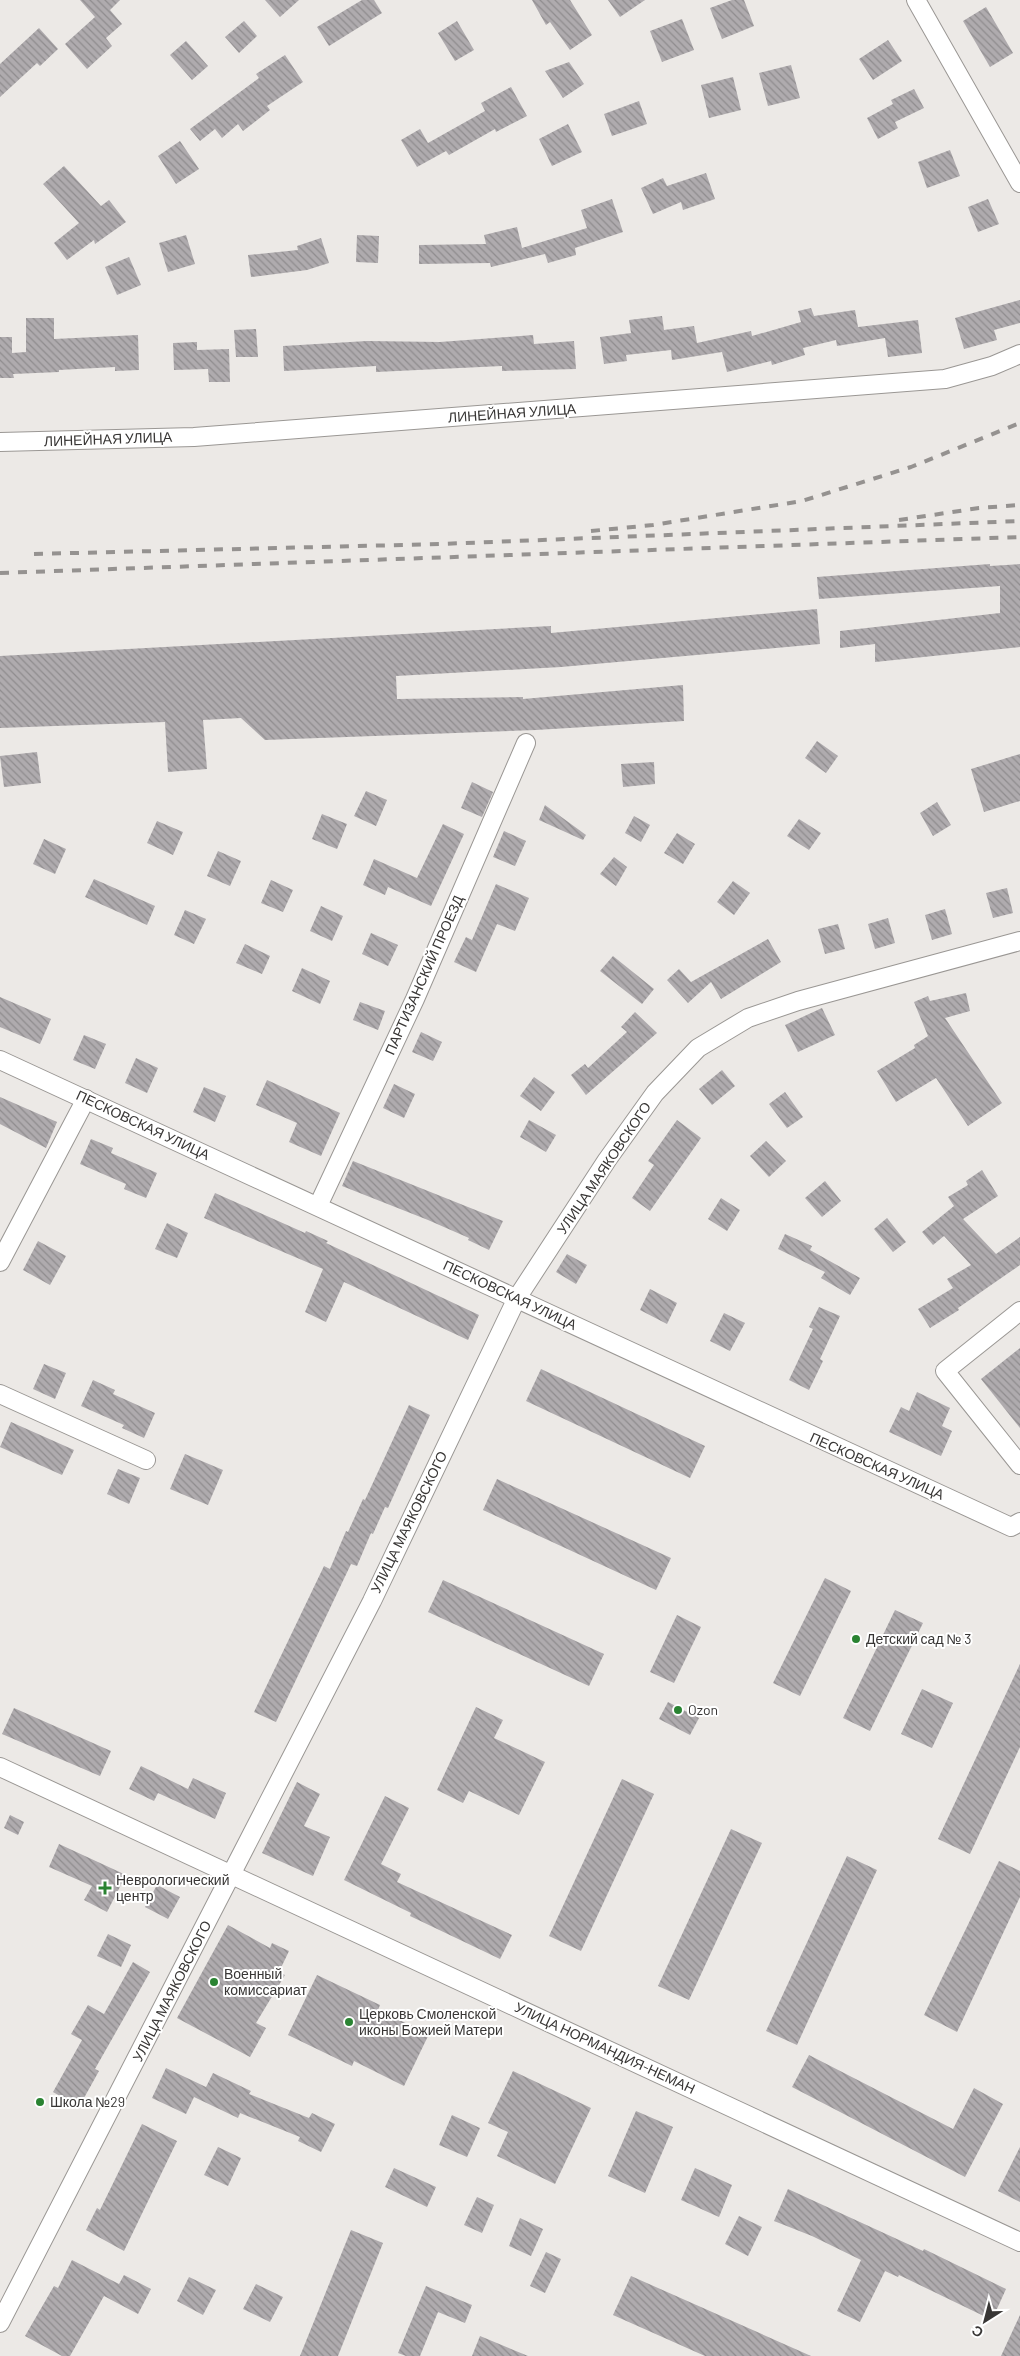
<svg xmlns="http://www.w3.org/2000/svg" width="1020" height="2356" font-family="Barlow,sans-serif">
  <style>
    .building { fill: url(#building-back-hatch) }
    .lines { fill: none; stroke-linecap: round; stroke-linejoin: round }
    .minor-casing { stroke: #9a9794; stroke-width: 20 }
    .minor { stroke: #fff; stroke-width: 18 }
    .rail { stroke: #959290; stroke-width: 4; stroke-dasharray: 9 9; stroke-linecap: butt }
    .poi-dot { fill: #2a8332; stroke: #fff; stroke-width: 2 }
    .labels { text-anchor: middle; stroke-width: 4; stroke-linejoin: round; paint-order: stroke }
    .street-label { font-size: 14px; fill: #383635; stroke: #fff }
    .poi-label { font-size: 14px; fill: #383635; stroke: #fff; text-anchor: start }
  </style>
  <defs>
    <pattern id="building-back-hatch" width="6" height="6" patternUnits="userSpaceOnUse" patternTransform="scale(1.25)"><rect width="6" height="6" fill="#afabae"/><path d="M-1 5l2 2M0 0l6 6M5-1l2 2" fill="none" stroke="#8f8c8e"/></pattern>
  </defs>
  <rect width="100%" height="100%" fill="#ece9e6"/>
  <g class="building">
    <polygon points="80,0 120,0 110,10 122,24 106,38 112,46 87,69 65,44 95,17"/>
    <polygon points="265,0 299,0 280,17"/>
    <polygon points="362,0 374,0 382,13 329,46 317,27"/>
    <polygon points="532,0 570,0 592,35 570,50 550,22 546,25"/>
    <polygon points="608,0 645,0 620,17"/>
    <polygon points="732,0 744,0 754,26 722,39 710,8"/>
    <polygon points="986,7 1013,53 990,67 963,21"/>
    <polygon points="682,19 694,50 662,62 650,31"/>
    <polygon points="244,21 257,36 239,53 225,37"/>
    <polygon points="457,21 474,50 455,61 438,33"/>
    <polygon points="39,28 58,49 40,66 37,63 0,97 0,64"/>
    <polygon points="888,40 902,61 873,80 859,59"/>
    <polygon points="186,41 208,66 192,80 170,55"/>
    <polygon points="285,55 303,82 267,106 270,110 243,131 238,124 222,138 215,129 200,141 190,129 259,78 256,74"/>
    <polygon points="569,62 584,84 563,98 545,71"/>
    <polygon points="791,65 800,98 768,106 759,73"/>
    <polygon points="733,77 741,110 709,118 701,85"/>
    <polygon points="511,87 527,116 496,132 495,129 449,155 446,151 417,167 401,140 420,129 428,143 485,111 481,103"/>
    <polygon points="914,89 924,108 895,122 898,128 878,139 867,118 893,104 891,100"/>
    <polygon points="639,101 647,124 612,136 604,114"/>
    <polygon points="568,124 582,152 552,166 539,139"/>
    <polygon points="180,141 199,169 176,184 158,156"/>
    <polygon points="950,150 960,176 927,188 918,162"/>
    <polygon points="64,166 101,206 109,200 126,222 95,244 94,240 67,260 54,243 79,223 43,184"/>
    <polygon points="706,173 715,199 683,210 681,202 653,214 641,188 663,178 667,186"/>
    <polygon points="612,199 623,232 575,248 576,255 548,263 545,254 491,267 490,263 419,264 419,245 486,244 484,235 517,227 522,248 587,228 581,210"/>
    <polygon points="988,199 999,224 978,232 968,207"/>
    <polygon points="186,235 195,264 168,272 159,243"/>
    <polygon points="357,235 379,236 378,263 356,262"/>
    <polygon points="321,238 329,263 307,270 251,277 248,255 298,250 297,246"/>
    <polygon points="129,257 141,285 117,295 105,267"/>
    <polygon points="1020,300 1020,323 994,330 997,340 964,349 955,318"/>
    <polygon points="811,308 814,316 855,310 858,327 918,320 922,353 888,357 885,338 837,346 836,340 803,348 805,355 772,365 771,361 727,372 722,352 672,360 671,350 626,355 627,361 604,364 600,337 631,333 629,320 662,316 664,330 694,326 697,343 751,331 752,336 801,322 798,311"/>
    <polygon points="26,318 54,318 54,339 138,335 139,370 115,371 115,367 59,370 59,372 13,374 14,378 0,378 0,337 12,337 12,353 26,352"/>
    <polygon points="256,329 258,357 236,357 234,330"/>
    <polygon points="533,335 534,344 574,341 576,369 502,371 502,366 376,372 376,366 284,371 283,346 367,341 440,342"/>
    <polygon points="197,342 197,350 229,349 230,382 209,382 208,369 174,370 173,343"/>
    <polygon points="990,564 990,566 1020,564 1020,647 875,662 875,644 840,648 840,631 1000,613 1000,586 819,599 817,577"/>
    <polygon points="817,609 820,644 561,667 396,676 397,699 523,697 523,699 683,685 684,721 536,730 265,740 241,718 203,720 207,769 168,772 165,722 0,728 0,656 551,626 551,633"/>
    <polygon points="817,741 838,756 826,773 805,758"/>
    <polygon points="37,752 41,783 4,787 0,756"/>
    <polygon points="1020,754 1020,801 984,812 971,769"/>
    <polygon points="654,762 655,784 623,787 621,764"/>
    <polygon points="472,782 493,792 482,817 461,808"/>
    <polygon points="366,791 387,800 376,826 354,816"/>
    <polygon points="937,802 951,825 933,836 920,813"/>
    <polygon points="545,805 586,835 583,840 539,820"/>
    <polygon points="322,814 347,824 337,849 312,839"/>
    <polygon points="634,816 650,825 641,842 625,833"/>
    <polygon points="799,819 821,833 809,850 787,836"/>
    <polygon points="157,821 183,832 173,855 147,843"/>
    <polygon points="443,824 464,834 431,906 388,887 385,895 363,885 374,859 417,878"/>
    <polygon points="504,831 526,841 515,866 493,857"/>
    <polygon points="677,833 695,844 683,864 664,853"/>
    <polygon points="44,839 66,849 55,874 33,864"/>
    <polygon points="218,851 241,861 230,886 207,876"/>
    <polygon points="614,857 627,867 616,886 600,874"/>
    <polygon points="94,879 155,906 147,925 85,897"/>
    <polygon points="271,880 293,890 283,912 261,903"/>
    <polygon points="733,881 750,893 734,915 717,902"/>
    <polygon points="496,884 529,898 515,931 497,924 476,972 454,962 466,937 472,940"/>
    <polygon points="1007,888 1013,913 993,918 986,893"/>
    <polygon points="321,906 343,916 332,941 310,931"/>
    <polygon points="945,909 952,934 932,940 925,915"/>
    <polygon points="185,910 206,919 194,944 174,935"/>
    <polygon points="888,918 895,943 875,949 868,924"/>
    <polygon points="838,924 845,949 825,954 818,929"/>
    <polygon points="371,933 398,945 388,966 362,954"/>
    <polygon points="768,939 781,962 721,999 711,982 688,1003 667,980 679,969 691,982"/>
    <polygon points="245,944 270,956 262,974 236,963"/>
    <polygon points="613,956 654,989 642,1004 600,971"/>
    <polygon points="302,968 330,981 320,1004 292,991"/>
    <polygon points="966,993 970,1011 945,1018 1002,1103 968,1126 936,1078 896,1102 877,1071 915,1048 914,1045 928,1036 914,1002 928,996 930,1001"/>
    <polygon points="0,997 51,1019 40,1044 0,1027"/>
    <polygon points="360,1002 385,1011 378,1030 353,1020"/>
    <polygon points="822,1008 835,1035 798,1052 785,1025"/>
    <polygon points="635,1012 657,1033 586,1095 571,1075 585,1064 588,1068 627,1032 621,1027"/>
    <polygon points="421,1032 442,1042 433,1061 412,1052"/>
    <polygon points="84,1035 106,1044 95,1069 73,1060"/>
    <polygon points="136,1058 158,1068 147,1093 125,1083"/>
    <polygon points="722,1070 735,1086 712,1105 699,1089"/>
    <polygon points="534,1077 555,1092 541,1111 520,1096"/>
    <polygon points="267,1080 340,1113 321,1156 289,1142 297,1123 256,1105"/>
    <polygon points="394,1084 415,1094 404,1118 383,1108"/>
    <polygon points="204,1087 226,1096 215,1122 193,1112"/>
    <polygon points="785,1092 803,1117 787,1128 769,1104"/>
    <polygon points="0,1097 57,1122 46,1148 0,1124"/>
    <polygon points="529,1120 556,1135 546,1152 520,1137"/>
    <polygon points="677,1120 701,1138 650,1211 632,1198 654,1165 648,1161"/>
    <polygon points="91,1139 113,1148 111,1153 157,1173 146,1198 124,1189 126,1184 80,1164"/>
    <polygon points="766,1141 786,1161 769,1177 750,1156"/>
    <polygon points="353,1161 503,1221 489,1250 468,1240 469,1238 428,1220 342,1186"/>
    <polygon points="982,1170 998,1196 963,1219 996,1254 1020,1237 1020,1265 958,1308 959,1310 930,1328 918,1309 953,1288 947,1279 971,1265 944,1236 933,1245 922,1232 954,1206 948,1197 968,1185 966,1181"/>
    <polygon points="825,1181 841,1201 822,1217 805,1198"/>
    <polygon points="215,1193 305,1233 306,1231 328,1241 326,1243 479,1315 468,1340 344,1282 326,1322 305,1312 323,1269 204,1218"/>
    <polygon points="721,1198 740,1210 727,1231 708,1219"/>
    <polygon points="887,1218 906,1242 893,1252 874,1229"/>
    <polygon points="167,1223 188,1233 177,1258 155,1249"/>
    <polygon points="785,1234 812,1246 810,1250 860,1278 850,1295 821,1278 825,1272 778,1249"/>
    <polygon points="38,1241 66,1256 50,1285 23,1270"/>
    <polygon points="567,1254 587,1265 576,1284 556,1272"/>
    <polygon points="650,1289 677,1303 667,1324 640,1310"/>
    <polygon points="819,1307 840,1316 820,1359 823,1361 809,1390 789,1380 813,1329 809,1327"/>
    <polygon points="724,1313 745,1323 730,1351 710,1341"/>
    <polygon points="1020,1348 1020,1428 981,1379"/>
    <polygon points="44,1364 66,1373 55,1399 33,1389"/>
    <polygon points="541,1369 705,1446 690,1478 526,1401"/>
    <polygon points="93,1380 115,1390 113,1394 155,1413 144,1438 122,1428 124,1425 81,1406"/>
    <polygon points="917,1392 950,1408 942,1426 952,1431 941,1456 889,1432 901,1407 909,1411"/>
    <polygon points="409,1405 430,1415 388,1508 385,1507 373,1534 371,1533 357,1566 351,1564 276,1722 254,1712 324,1566 330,1569 346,1531 348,1532 363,1499 365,1500"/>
    <polygon points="11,1422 74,1450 62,1475 0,1447"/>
    <polygon points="185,1454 223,1470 208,1505 170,1489"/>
    <polygon points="118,1469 140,1478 129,1504 107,1494"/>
    <polygon points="497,1479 671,1558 656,1590 483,1510"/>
    <polygon points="825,1578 851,1591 800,1696 773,1683"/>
    <polygon points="443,1580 604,1654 589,1686 428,1612"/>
    <polygon points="895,1610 923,1623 870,1731 843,1718"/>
    <polygon points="677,1615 701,1627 674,1683 650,1672"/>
    <polygon points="1020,1664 1020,1747 970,1854 938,1839"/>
    <polygon points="922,1689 953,1703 932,1748 901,1734"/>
    <polygon points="668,1702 699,1718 690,1735 659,1719"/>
    <polygon points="476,1707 503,1720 494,1738 545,1762 519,1815 469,1791 463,1803 437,1790"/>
    <polygon points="14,1708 111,1751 100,1776 2,1734"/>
    <polygon points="141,1766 188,1789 193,1778 226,1793 215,1819 158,1793 154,1801 129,1789"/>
    <polygon points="622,1779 654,1794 581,1951 549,1936"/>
    <polygon points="297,1782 320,1794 304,1826 330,1837 313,1876 262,1853"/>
    <polygon points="385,1796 409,1808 381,1864 401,1874 397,1882 512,1935 500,1959 410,1916 411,1913 344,1880"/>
    <polygon points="10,1815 24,1822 18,1835 4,1828"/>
    <polygon points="731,1829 762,1843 689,2000 658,1986"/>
    <polygon points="59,1844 126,1875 107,1912 84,1900 92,1886 49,1867"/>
    <polygon points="847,1856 877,1870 797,2045 766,2031"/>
    <polygon points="999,1861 1020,1871 1020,1897 957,2032 924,2015"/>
    <polygon points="157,1885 180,1897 168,1919 145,1907"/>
    <polygon points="228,1925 270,1948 272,1943 289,1951 279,1972 285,1975 256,2023 266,2028 250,2057 177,2018"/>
    <polygon points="108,1934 131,1945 121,1967 97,1956"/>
    <polygon points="133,1962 150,1972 95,2069 99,2071 79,2107 53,2092 82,2040 71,2034 88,2005 104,2014"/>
    <polygon points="317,1975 380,2005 378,2010 429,2034 404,2086 354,2061 352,2066 288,2035"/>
    <polygon points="809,2055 953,2129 974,2088 1003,2104 965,2177 792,2087"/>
    <polygon points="166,2068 206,2087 213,2073 251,2091 249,2094 309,2118 312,2113 335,2124 321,2152 298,2141 300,2137 240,2113 238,2118 194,2097 186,2114 152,2098"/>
    <polygon points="513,2071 591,2108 555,2184 497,2156 508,2132 488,2123"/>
    <polygon points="636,2111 673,2127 645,2193 608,2176"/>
    <polygon points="452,2115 480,2128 467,2157 439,2145"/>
    <polygon points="142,2124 177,2141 124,2251 86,2230 97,2208 100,2210"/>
    <polygon points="218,2147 241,2158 228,2186 204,2175"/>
    <polygon points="1020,2147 1020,2202 998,2191"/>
    <polygon points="394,2168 436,2187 427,2207 385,2187"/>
    <polygon points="695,2168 732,2185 719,2217 681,2200"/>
    <polygon points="788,2189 923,2251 924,2249 1006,2289 992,2320 899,2275 898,2277 885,2271 860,2322 837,2311 861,2260 812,2236 774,2221"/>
    <polygon points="477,2197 494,2205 482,2233 464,2225"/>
    <polygon points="739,2216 762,2227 748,2256 725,2244"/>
    <polygon points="520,2218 543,2229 531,2256 509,2246"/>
    <polygon points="351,2230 383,2243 338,2356 300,2356"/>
    <polygon points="546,2252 561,2259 545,2293 530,2286"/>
    <polygon points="72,2260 119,2284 124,2275 151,2289 138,2314 104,2296 70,2356 62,2356 25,2336 54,2286 58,2288"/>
    <polygon points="631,2276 811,2356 705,2356 613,2315"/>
    <polygon points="189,2277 216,2290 203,2315 177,2301"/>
    <polygon points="256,2284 283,2297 270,2322 243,2309"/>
    <polygon points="426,2286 472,2305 465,2323 438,2312 420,2356 406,2356 398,2353"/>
    <polygon points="1020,2315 1020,2356 1001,2356"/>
    <polygon points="480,2336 528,2356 472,2356"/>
  </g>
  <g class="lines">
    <defs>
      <g id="minor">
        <polyline points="916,0 1020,183"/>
        <polyline points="0,442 194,437 945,379 992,366 1020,354"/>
        <polyline points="0,1060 1011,1527 1020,1522"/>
        <polyline points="318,1206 415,999 526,743"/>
        <polyline points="0,1262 86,1099"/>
        <polyline points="1020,1311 945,1371 1020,1465"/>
        <polyline points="0,1394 146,1460"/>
        <polyline points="0,1767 1020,2242"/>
        <polyline points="0,2323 372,1601 517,1298 607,1160 655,1093 698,1048 748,1018 798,1001 1020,941"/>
      </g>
    </defs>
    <use href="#minor" class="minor-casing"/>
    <use href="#minor" class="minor"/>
    <g class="rail">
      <polyline points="899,520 979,508 1020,505"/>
      <polyline points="591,531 653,525 802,501 911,467 1020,423"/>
      <polyline points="34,554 441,544 1020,521"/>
      <polyline points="0,573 1020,537"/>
    </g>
  </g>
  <g class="poi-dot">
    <circle cx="856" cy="1639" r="5"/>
    <circle cx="678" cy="1710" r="5"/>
    <path d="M102.5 1880.5h5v5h5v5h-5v5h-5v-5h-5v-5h5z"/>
    <circle cx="214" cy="1982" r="5"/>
    <circle cx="349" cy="2022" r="5"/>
    <circle cx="40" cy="2102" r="5"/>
  </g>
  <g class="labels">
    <g class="street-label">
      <text transform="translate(512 413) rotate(-4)" y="5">ЛИНЕЙНАЯ УЛИЦА</text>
      <text transform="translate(108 439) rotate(-2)" y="5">ЛИНЕЙНАЯ УЛИЦА</text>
      <text transform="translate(424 975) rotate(-66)" y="5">ПАРТИЗАНСКИЙ ПРОЕЗД</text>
      <text transform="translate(143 1125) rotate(25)" y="5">ПЕСКОВСКАЯ УЛИЦА</text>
      <text transform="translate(604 1168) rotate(-56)" y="5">УЛИЦА МАЯКОВСКОГО</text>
      <text transform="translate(510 1295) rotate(25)" y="5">ПЕСКОВСКАЯ УЛИЦА</text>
      <text transform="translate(877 1466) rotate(24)" y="5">ПЕСКОВСКАЯ УЛИЦА</text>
      <text transform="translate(409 1522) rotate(-64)" y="5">УЛИЦА МАЯКОВСКОГО</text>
      <text transform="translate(172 1991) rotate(-63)" y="5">УЛИЦА МАЯКОВСКОГО</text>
      <text transform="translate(605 2048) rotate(25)" y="5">УЛИЦА НОРМАНДИЯ-НЕМАН</text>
    </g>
    <g class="poi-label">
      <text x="866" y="1644">Детский сад № 3</text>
      <text x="688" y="1715">Ozon</text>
      <text x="116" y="1885">Неврологический<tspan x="116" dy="16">центр</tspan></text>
      <text x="224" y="1979">Военный<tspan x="224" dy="16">комиссариат</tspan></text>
      <text x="359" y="2019">Церковь Смоленской<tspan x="359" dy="16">иконы Божией Матери</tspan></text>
      <text x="50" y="2107">Школа №29</text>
    </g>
  </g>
  <g transform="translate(985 2321) rotate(216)" stroke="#ffffff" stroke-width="4" paint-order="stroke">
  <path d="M0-4L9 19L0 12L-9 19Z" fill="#383635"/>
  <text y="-8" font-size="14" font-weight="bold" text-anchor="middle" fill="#383635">С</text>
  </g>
</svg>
